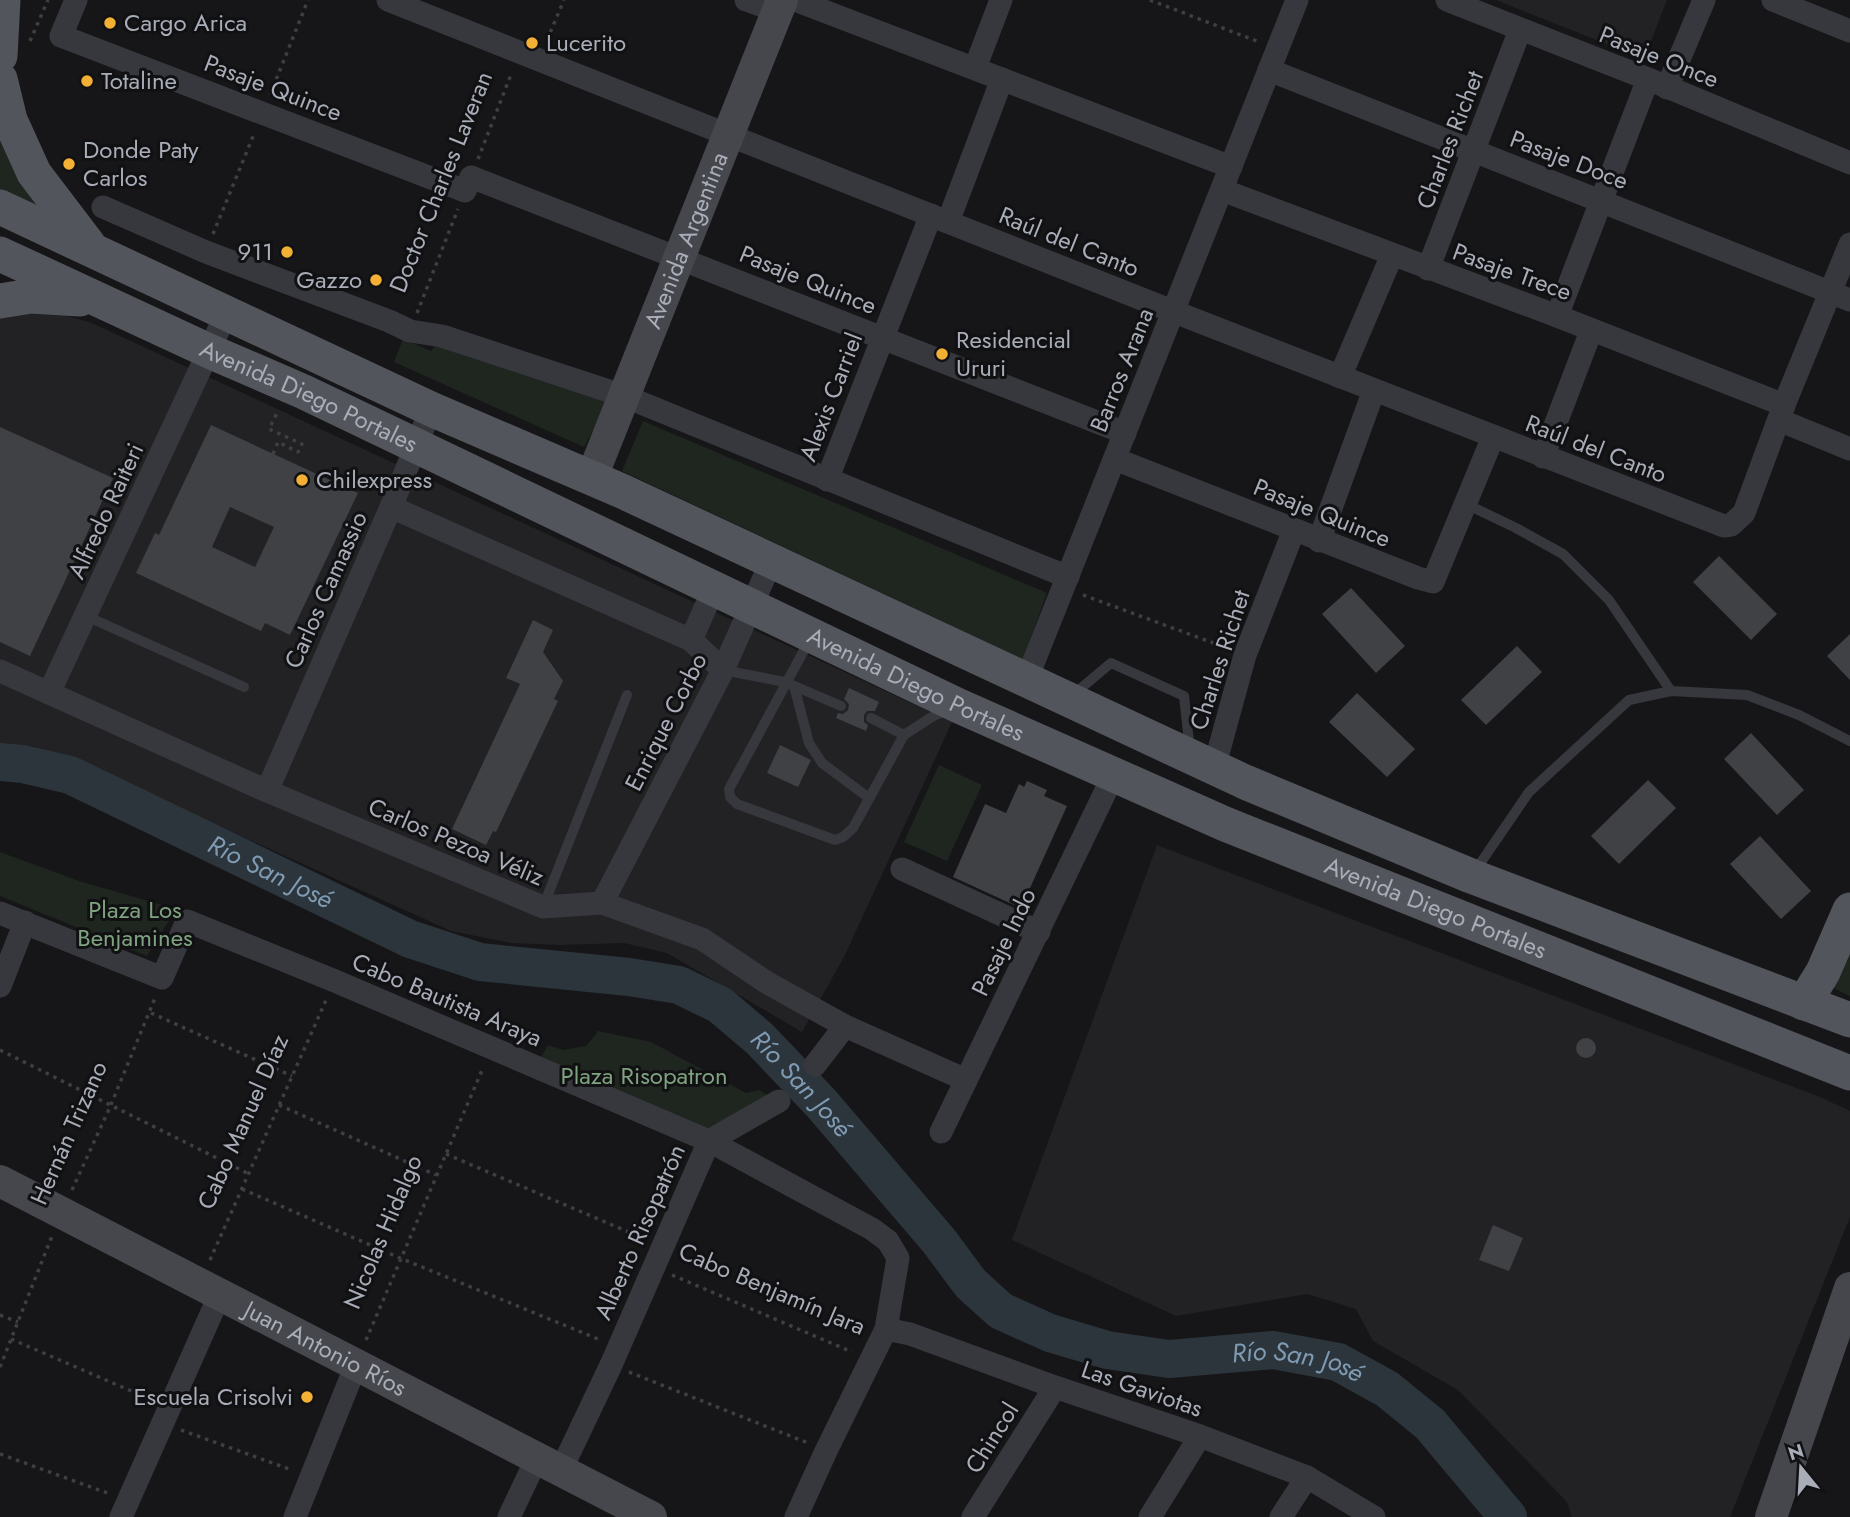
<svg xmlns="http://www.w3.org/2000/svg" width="1850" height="1517" font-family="Jost,sans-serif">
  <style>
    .built { fill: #222225 }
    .green { fill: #1e261f }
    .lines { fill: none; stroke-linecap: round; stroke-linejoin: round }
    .river { stroke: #2c353c; stroke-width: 38 }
    .building { fill: #404145; fill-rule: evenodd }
    .path { stroke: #3d3f44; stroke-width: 3.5; stroke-dasharray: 3.5 5; stroke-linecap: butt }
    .lane { stroke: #37383d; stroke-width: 10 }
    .street { stroke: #37383d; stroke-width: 23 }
    .secondary { stroke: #45474d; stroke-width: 32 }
    .primary { stroke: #53555c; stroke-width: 35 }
    .poi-dot { fill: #f2b134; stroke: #111113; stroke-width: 2.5 }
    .labels { text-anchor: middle; stroke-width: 6; stroke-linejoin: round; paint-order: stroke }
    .poi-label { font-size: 24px; fill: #a8adb8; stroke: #111113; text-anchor: start }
    .street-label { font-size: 24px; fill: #a8adb8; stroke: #111113 }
    .park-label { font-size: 24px; fill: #7fa381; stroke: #111113 }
    .water-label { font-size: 26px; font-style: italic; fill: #7f9bb3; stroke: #111113 }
  </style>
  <rect width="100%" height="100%" fill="#161618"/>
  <g class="built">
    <polygon points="1496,0 1667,0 1644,59"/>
    <polygon points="0,311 57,313 92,323 952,722 844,957 802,1032 667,953 624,943 560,945 511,943 451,931 64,756 32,746 0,743"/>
    <polygon points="1157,845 1820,1097 1850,1111 1850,1217 1730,1517 1572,1517 1567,1502 1458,1390 1373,1341 1356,1309 1307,1294 1176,1316 1012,1240"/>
  </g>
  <g class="green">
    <polygon points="0,116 63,219 0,191"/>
    <polygon points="403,339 431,351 439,342 609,401 584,447 394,362"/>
    <polygon points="643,421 1047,593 1023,659 622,471"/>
    <polygon points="939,765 982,785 947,861 904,842"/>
    <polygon points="0,852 79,881 176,909 147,956 0,896"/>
    <polygon points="1850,927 1850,996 1829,986"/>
    <polygon points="598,1031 651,1042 746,1093 759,1090 779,1101 709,1141 536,1066 548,1045 563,1050 586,1046"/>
  </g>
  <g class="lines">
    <path class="river" id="s1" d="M0 762 23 764 70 775 410 939 480 962 629 977 679 985 720 1005 760 1039 821 1103 939 1241 971 1284 1001 1311 1050 1333 1107 1350 1169 1359 1273 1350 1338 1362 1387 1389 1430 1424 1508 1517"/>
  </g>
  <g class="building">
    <path d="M211 425 358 493 290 635 265 623 261 631 136 573 155 533 159 535ZM230 507 274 527 255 567 212 547Z"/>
    <polygon points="0,427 113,478 30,656 0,642"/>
    <polygon points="1719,556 1777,614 1751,640 1693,582"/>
    <polygon points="1351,588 1405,646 1376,673 1322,614"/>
    <polygon points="533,620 553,630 543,652 563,681 554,699 558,701 496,832 493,831 486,845 452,829 520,684 506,678"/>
    <polygon points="1850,634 1850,680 1827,656"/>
    <polygon points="1517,646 1542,672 1486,725 1461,700"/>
    <polygon points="849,688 879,702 875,711 867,711 864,715 864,722 868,725 866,731 836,718 838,713 843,714 848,710 849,704 844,699"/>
    <polygon points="1357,693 1415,749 1387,777 1329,722"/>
    <polygon points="1751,733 1804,790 1777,815 1724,759"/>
    <polygon points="780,745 811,760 798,787 767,773"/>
    <polygon points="1648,780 1676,808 1619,864 1591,836"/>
    <polygon points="1027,781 1047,790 1044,796 1067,806 1021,908 953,877 985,804 1006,813 1019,784 1024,787"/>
    <polygon points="1760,836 1811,891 1781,919 1730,864"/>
    <circle cx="1586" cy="1048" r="10"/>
    <polygon points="1493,1225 1523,1238 1509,1271 1479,1260"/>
  </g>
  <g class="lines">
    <g class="path">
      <polyline points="1150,0 1259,42"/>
      <polyline points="547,40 564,0"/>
      <polyline points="30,41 48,0"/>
      <polyline points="270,95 308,0"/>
      <polyline points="478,159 512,72"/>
      <polyline points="213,234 254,134"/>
      <polyline points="417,313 458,209"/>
      <polyline points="273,454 278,442 298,452 302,444 269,429 278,411"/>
      <polyline points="1083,595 1227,648"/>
      <polyline points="151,1013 292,1076"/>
      <polyline points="0,1050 249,1174"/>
      <polyline points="279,1105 436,1175"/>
      <polyline points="446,1154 645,1239"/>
      <polyline points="242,1189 400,1258 598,1339"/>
      <polyline points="72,1190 110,1107 155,998"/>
      <polyline points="210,1260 327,998"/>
      <polyline points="672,1275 852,1352"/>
      <polyline points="0,1315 18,1322"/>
      <polyline points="11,1339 152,1400"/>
      <polyline points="366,1340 483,1068"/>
      <polyline points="0,1367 52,1236"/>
      <polyline points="629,1372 808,1443"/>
      <polyline points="181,1430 292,1470"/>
      <polyline points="0,1454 110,1494"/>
    </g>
    <g class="lane">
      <polyline points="1466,504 1516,528 1563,554 1609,600 1671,691"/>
      <polyline points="86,616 244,687"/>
      <polyline points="809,641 729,789 730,797 737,804 835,840 843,837 853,828 904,735"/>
      <polyline points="723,670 785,682 841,706"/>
      <polyline points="794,686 809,743 822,763 869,798"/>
      <polyline points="1074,694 1111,663 1184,696 1190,751"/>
      <polyline points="871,718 904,735 935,715 949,710"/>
      <polyline points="1475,871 1529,792 1629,700 1671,691 1747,695 1799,715 1850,741"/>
      <polyline points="543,907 627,695"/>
    </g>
    <g class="street">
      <polyline points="76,0 61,36 465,191 471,177 1125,433"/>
      <polyline points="388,0 1162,307 1724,526 1731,525 1744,513 1784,405 1850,244"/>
      <polyline points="746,0 777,11"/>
      <polyline points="795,0 1231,167"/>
      <polyline points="1447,0 1648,79 1850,163"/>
      <polyline points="1773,0 1850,31"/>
      <polyline points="975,68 1001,0"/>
      <polyline points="1269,70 1850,300"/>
      <polyline points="1667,88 1704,0"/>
      <polyline points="1222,190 1557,316 1784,405"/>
      <polyline points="103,207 206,252 389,321 410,331 442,336 624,396 1068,577"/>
      <polyline points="948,222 1002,79"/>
      <polyline points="1428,269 1520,30"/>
      <polyline points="1557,316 1648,79"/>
      <polyline points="1340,377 1392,255"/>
      <polyline points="1779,420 1850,449"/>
      <polyline points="1543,457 1591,331"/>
      <polyline points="1115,459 1418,578 1433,582 1493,437"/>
      <polyline points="827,480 931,215"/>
      <polyline points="391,507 691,640 723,670"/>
      <polyline points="1319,541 1374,390"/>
      <polyline points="691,640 714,588"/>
      <polyline points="0,671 267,791 543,907 602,903 702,939 766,982 845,1026 966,1080"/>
      <polyline points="1026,681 1297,0"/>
      <polyline points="49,693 227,312"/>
      <polyline points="1214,768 1245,655 1294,530"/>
      <polyline points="267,791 391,507 431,409"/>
      <polyline points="902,869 1039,932"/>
      <polyline points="602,903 723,670 771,562"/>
      <polyline points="0,913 162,978 187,921 335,981 709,1141 872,1229 888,1241 898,1258 886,1329 826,1451 796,1517"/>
      <polyline points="0,986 25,922"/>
      <polyline points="815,1065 845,1026"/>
      <polyline points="941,1132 1114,774"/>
      <polyline points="886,1329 910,1334 1055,1387 1200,1436 1307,1477 1374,1517"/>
      <polyline points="561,1470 611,1365 709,1141 779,1101"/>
      <polyline points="121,1517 220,1294"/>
      <polyline points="295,1517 356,1365"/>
      <polyline points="509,1517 537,1458"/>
      <polyline points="973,1517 1055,1387"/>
      <polyline points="1150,1517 1200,1436"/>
      <polyline points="1281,1517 1307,1477"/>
    </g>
    <g class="secondary">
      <path id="s2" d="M591 479 782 0"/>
      <path id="s3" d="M0 1181 651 1517"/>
      <polyline points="1771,1517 1850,1288"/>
    </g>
    <g class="primary">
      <polyline points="0,56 3,0"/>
      <polyline points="0,79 10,120 34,173 88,244"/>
      <polyline points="0,207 431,409 624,492 1245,782 1471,876 1850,1020"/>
      <path id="s4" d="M0 254 209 351 304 392 959 706 1225 824 1850 1073"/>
      <polyline points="0,301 31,296 80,299"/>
      <polyline points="1804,1003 1823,972 1850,910"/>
    </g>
  </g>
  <g class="poi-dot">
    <circle cx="110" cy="23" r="7"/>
    <circle cx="532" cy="43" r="7"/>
    <circle cx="87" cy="81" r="7"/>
    <circle cx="69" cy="164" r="7"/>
    <circle cx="287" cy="252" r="7"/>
    <circle cx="376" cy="280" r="7"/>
    <circle cx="942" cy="354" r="7"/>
    <circle cx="302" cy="480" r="7"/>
    <circle cx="307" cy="1397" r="7"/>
  </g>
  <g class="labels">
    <g class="poi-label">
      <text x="124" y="31">Cargo Arica</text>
      <text x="546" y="51">Lucerito</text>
      <text x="101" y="89">Totaline</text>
      <text x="83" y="158">Donde Paty<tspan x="83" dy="28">Carlos</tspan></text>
      <text x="273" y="260" text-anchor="end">911</text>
      <text x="362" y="288" text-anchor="end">Gazzo</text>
      <text x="956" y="348">Residencial<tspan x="956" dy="28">Ururi</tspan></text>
      <text x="316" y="488">Chilexpress</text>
      <text x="293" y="1405" text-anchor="end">Escuela Crisolvi</text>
    </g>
    <g class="street-label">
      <text transform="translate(1659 57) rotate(22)" y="8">Pasaje Once</text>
      <text transform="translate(273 88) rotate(21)" y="8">Pasaje Quince</text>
      <text transform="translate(1450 140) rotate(-69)" y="8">Charles Richet</text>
      <text transform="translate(1569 160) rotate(21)" y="8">Pasaje Doce</text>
      <text transform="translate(441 182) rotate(-68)" y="8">Doctor Charles Laveran</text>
      <text dy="8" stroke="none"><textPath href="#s2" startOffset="257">Avenida Argentina</textPath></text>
      <text transform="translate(1069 242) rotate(22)" y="8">Raúl del Canto</text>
      <text transform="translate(1512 272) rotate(20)" y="8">Pasaje Trece</text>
      <text transform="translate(808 280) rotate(22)" y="8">Pasaje Quince</text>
      <text transform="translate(1122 370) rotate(-68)" y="8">Barros Arana</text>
      <text dy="8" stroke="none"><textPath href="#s4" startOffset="340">Avenida Diego Portales</textPath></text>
      <text transform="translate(831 397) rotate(-69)" y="8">Alexis Carriel</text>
      <text transform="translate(1596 449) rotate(21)" y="8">Raúl del Canto</text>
      <text transform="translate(106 511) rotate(-65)" y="8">Alfredo Raiteri</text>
      <text transform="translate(1322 513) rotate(22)" y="8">Pasaje Quince</text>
      <text transform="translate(326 590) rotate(-66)" y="8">Carlos Camassio</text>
      <text transform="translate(1220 660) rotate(-72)" y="8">Charles Richet</text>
      <text dy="8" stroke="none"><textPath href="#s4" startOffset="1012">Avenida Diego Portales</textPath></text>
      <text transform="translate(666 722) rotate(-63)" y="8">Enrique Corbo</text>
      <text transform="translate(456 842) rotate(23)" y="8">Carlos Pezoa Véliz</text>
      <text dy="8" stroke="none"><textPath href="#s4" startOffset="1578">Avenida Diego Portales</textPath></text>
      <text transform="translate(1004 942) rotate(-64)" y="8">Pasaje Indo</text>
      <text transform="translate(447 1000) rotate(23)" y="8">Cabo Bautista Araya</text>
      <text transform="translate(243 1122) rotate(-66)" y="8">Cabo Manuel Díaz</text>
      <text transform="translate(69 1133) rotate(-66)" y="8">Hernán Trizano</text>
      <text transform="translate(383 1232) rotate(-67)" y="8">Nicolas Hidalgo</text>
      <text transform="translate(640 1232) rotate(-66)" y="8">Alberto Risopatrón</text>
      <text transform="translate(772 1289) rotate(23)" y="8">Cabo Benjamín Jara</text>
      <text dy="8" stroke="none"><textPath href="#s3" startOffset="366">Juan Antonio Ríos</textPath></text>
      <text transform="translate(1142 1389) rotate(19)" y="8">Las Gaviotas</text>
      <text transform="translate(992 1438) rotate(-58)" y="8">Chincol</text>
    </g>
    <g class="park-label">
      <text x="135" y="918">Plaza Los<tspan x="135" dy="28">Benjamines</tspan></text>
      <text x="644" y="1084">Plaza Risopatron</text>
    </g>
    <g class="water-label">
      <text dy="9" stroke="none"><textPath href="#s1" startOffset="294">Río San José</textPath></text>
      <text dy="9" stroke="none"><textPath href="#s1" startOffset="882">Río San José</textPath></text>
      <text dy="9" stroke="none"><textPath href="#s1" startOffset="1491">Río San José</textPath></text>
    </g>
  </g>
  <g transform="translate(1801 1468) rotate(342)" stroke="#111113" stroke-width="5" paint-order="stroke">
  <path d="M0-5L12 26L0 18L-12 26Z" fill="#a8adb8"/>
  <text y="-10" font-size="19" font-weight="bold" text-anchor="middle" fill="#a8adb8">N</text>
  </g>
</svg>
